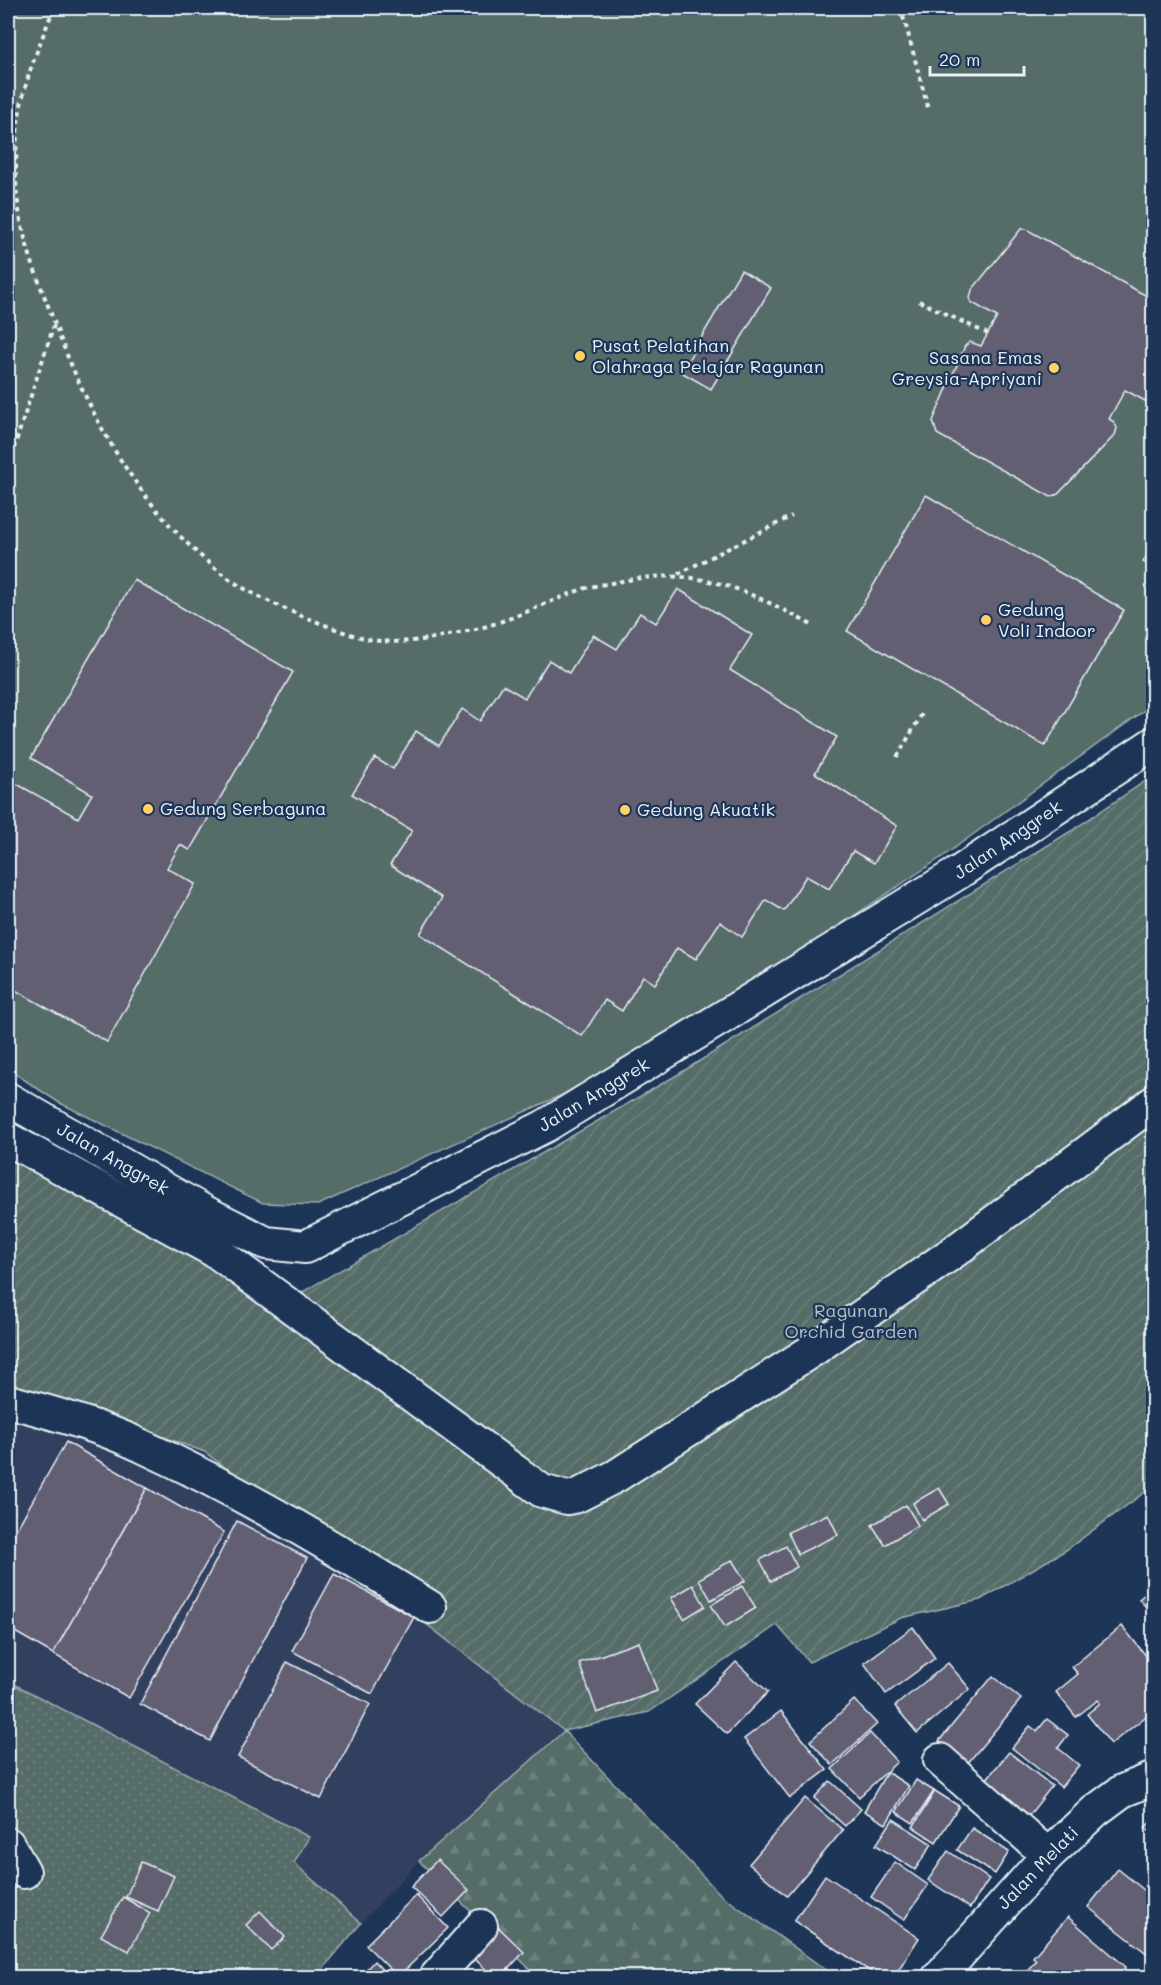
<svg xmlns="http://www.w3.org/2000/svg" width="1161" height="1985" font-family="Mali,sans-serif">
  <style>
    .built { fill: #32415f }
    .grass { fill: url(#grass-dots); stroke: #9eaeb0; stroke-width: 1.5 }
    .forest { fill: url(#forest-firs); stroke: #9eaeb0; stroke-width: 1.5 }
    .garden { fill: url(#garden-furrows); stroke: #9eaeb0; stroke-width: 1.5 }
    .pitch { fill: #556c68; stroke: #9eaeb0; stroke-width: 1.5 }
    .building { fill: #635e73; stroke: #e8f1f8; stroke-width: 1.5 }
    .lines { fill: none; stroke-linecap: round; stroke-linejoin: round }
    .minor-casing { stroke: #e8f1f8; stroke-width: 36 }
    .path { stroke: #e8f1f8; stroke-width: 4; stroke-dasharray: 4.5 4.5; stroke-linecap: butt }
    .minor { stroke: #1d3557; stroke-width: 32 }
    .poi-dot { fill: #ffd166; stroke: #1d3557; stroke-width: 2 }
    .labels { text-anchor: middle; stroke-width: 4.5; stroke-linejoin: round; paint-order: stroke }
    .poi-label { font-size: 18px; fill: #e8f1f8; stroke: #1d3557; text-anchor: start }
    .street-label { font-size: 18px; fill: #e8f1f8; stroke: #1d3557 }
    .park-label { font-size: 18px; fill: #b5c2c6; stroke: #1d3557 }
  </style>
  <defs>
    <pattern id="grass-dots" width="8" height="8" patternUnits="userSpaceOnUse" patternTransform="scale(1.5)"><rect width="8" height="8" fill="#556c68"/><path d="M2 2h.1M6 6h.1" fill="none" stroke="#6d817e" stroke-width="1.8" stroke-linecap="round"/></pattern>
    <pattern id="forest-firs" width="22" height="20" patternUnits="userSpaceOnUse" patternTransform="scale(1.5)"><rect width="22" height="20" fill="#556c68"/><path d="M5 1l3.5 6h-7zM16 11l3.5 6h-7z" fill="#6d817e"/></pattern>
    <pattern id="garden-furrows" width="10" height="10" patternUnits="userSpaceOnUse" patternTransform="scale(1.5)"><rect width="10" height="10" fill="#556c68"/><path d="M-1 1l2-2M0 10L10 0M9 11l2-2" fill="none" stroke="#6d817e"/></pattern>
  </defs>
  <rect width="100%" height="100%" fill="#1d3557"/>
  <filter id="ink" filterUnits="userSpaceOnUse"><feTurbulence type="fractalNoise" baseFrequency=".0167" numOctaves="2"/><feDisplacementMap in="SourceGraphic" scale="12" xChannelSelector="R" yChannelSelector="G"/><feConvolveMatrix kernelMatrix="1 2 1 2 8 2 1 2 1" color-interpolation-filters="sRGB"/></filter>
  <g filter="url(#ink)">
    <polygon class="built" points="8,1393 78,1406 205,1452 564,1731 419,1861 361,1923 294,1862 309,1837 8,1681"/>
    <polygon class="grass" points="8,1681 309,1837 294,1863 361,1923 316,1977 8,1977"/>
    <polygon class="forest" points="564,1731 721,1895 836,1977 538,1977 419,1861"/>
    <polygon class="garden" points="1153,776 1153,1486 1066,1550 980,1600 901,1618 809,1662 777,1625 649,1712 564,1731 205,1452 78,1406 8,1393 8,1125 301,1293 677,1075 1071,831"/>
    <polygon class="pitch" points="8,8 1153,8 1153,704 942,857 730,998 564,1094 318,1205 263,1203 58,1102 8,1069"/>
    <g class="building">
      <polygon points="1021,229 1026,229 1154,300 1154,403 1147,402 1125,390 1109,419 1114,422 1117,428 1115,435 1058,494 1051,497 937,434 933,421 965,346 970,342 981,346 997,317 971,302 970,298 972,290"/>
      <polygon points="741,270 771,288 711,389 681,372"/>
      <polygon points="926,495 1124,610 1045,746 847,631"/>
      <polygon points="1154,545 1154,568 1143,562"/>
      <polygon points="134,580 293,672 190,850 180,845 167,868 195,884 107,1042 8,986 8,800 17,784 78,818 92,794 31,758"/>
      <polygon points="678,589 752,635 730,670 837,737 815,773 897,826 874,863 853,851 829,889 806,876 784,911 766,900 742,937 720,922 696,959 677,948 655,984 643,976 622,1011 605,1000 582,1036 420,934 442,898 390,865 412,831 352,794 375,758 393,769 416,731 439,746 462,709 480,721 503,685 525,698 549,660 569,673 593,635 617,649 640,613 656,623"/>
      <polygon points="66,1442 147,1488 53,1654 8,1628 8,1544"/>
      <polygon points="147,1488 224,1532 129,1698 53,1654"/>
      <polygon points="939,1488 949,1504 922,1520 913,1503"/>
      <polygon points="906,1505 918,1525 885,1545 872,1525"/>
      <polygon points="828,1514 838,1535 798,1554 788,1532"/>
      <polygon points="237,1521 307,1558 210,1741 140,1704"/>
      <polygon points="786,1546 797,1567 771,1581 760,1560"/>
      <polygon points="732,1560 745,1581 711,1600 699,1579"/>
      <polygon points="334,1574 414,1617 372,1694 292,1651"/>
      <polygon points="693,1585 705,1606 684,1619 671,1598"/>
      <polygon points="742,1586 756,1608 725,1627 711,1605"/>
      <polygon points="1154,1586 1154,1616 1139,1599"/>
      <polygon points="1122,1626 1151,1662 1154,1660 1154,1710 1111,1744 1087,1714 1100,1703 1098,1700 1076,1717 1056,1692 1078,1674 1072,1667"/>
      <polygon points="913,1627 935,1658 886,1694 864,1663"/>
      <polygon points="639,1642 657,1691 597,1713 579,1663"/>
      <polygon points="287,1662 370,1704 321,1799 238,1757"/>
      <polygon points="736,1662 768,1692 727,1734 695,1704"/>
      <polygon points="948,1663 970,1689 917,1733 895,1706"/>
      <polygon points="993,1676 1021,1699 967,1764 939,1741"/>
      <polygon points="854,1700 877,1724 832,1765 810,1741"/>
      <polygon points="781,1711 827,1770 790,1798 744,1739"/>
      <polygon points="1047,1719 1068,1735 1058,1748 1079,1765 1061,1787 1012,1748 1030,1726 1037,1731"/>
      <polygon points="870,1733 897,1762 859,1797 832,1769"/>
      <polygon points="1009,1752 1052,1786 1024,1822 980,1787"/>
      <polygon points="887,1772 909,1786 886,1824 864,1811"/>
      <polygon points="916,1780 934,1791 913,1823 896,1812"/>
      <polygon points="830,1781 861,1809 845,1826 814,1798"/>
      <polygon points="935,1791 959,1806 936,1842 913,1827"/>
      <polygon points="805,1798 843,1830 787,1896 749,1864"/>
      <polygon points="1154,1818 1154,1835 1145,1828"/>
      <polygon points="893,1819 932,1844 915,1870 876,1845"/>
      <polygon points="972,1828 1009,1852 995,1874 957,1850"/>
      <polygon points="948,1851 989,1879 970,1908 928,1880"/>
      <polygon points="437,1860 469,1890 443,1917 411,1887"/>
      <polygon points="141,1862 174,1876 158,1911 126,1897"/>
      <polygon points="895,1862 928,1885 904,1920 871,1897"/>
      <polygon points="1118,1869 1154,1898 1154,1959 1088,1907"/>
      <polygon points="825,1875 919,1938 893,1978 880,1978 794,1921"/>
      <polygon points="416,1895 448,1928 398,1977 366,1945"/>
      <polygon points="123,1897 150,1913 129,1951 101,1936"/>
      <polygon points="260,1911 285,1937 271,1950 246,1925"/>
      <polygon points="1068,1917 1126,1967 1116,1978 1030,1978 1025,1973 1036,1960 1033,1957"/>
      <polygon points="490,1919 524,1952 500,1978 495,1978 463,1948"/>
      <polygon points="374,1961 390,1978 358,1978"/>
    </g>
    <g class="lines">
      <defs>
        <g id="minor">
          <polyline points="8,1099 205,1212 266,1243 305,1247 545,1126 958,873 1154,743"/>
          <polyline points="8,1139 218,1253 542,1491 567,1498 577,1496 616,1476 816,1348 955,1251 1154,1102"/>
          <path d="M8 1401C53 1413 100 1426 142 1446 242 1492 336 1549 430 1607"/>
          <polyline points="940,1760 1048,1855"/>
          <polyline points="8,1844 24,1872"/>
          <polyline points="435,1978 481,1926"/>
          <polyline points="938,1978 1048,1855 1095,1811 1122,1791 1154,1778"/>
        </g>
      </defs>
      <use href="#minor" class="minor-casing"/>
      <g class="path">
        <path d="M54 8C40 43 25 78 19 116 16 136 16 159 16 179 17 228 36 274 53 319 89 417 142 515 228 578 252 595 280 607 307 618 328 626 351 636 373 640 405 645 436 638 467 631 507 623 542 604 580 590 592 586 605 584 617 582 698 565 746 589 815 627"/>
        <polyline points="899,8 905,22 928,108"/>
        <polyline points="919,301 988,334"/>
        <polyline points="8,466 54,325"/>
        <polyline points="678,574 792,516"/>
        <polyline points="897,757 922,714"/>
      </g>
      <use href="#minor" class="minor"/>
    </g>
  </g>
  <g class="poi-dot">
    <circle cx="580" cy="356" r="6"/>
    <circle cx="1054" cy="368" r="6"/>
    <circle cx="986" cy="620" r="6"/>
    <circle cx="148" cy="809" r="6"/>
    <circle cx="625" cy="810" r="6"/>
  </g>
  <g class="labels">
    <g class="poi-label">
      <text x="592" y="352">Pusat Pelatihan<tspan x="592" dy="21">Olahraga Pelajar Ragunan</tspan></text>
      <text x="1042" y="364" text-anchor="end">Sasana Emas<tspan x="1042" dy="21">Greysia-Apriyani</tspan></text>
      <text x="998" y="616">Gedung<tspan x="998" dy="21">Voli Indoor</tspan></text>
      <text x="160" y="815">Gedung Serbaguna</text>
      <text x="637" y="816">Gedung Akuatik</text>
    </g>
    <g class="street-label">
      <text transform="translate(1008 840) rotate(-34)" y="6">Jalan Anggrek</text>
      <text transform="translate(594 1095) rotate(-31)" y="6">Jalan Anggrek</text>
      <text transform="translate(113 1159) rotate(30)" y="6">Jalan Anggrek</text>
      <text transform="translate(1038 1868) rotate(-46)" y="6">Jalan Melati</text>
    </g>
    <g class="park-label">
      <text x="851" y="1317">Ragunan<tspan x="851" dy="21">Orchid Garden</tspan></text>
    </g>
  </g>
  <rect width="1161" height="1985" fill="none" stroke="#1d3557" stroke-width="30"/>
  <rect x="15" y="15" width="1131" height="1955" fill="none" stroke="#e8f1f8" stroke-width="2" filter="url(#ink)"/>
  <path d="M930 66v9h94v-9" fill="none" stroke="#e8f1f8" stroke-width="3"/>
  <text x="939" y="66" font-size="18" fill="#e8f1f8" stroke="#1d3557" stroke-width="4.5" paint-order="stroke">20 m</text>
</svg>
